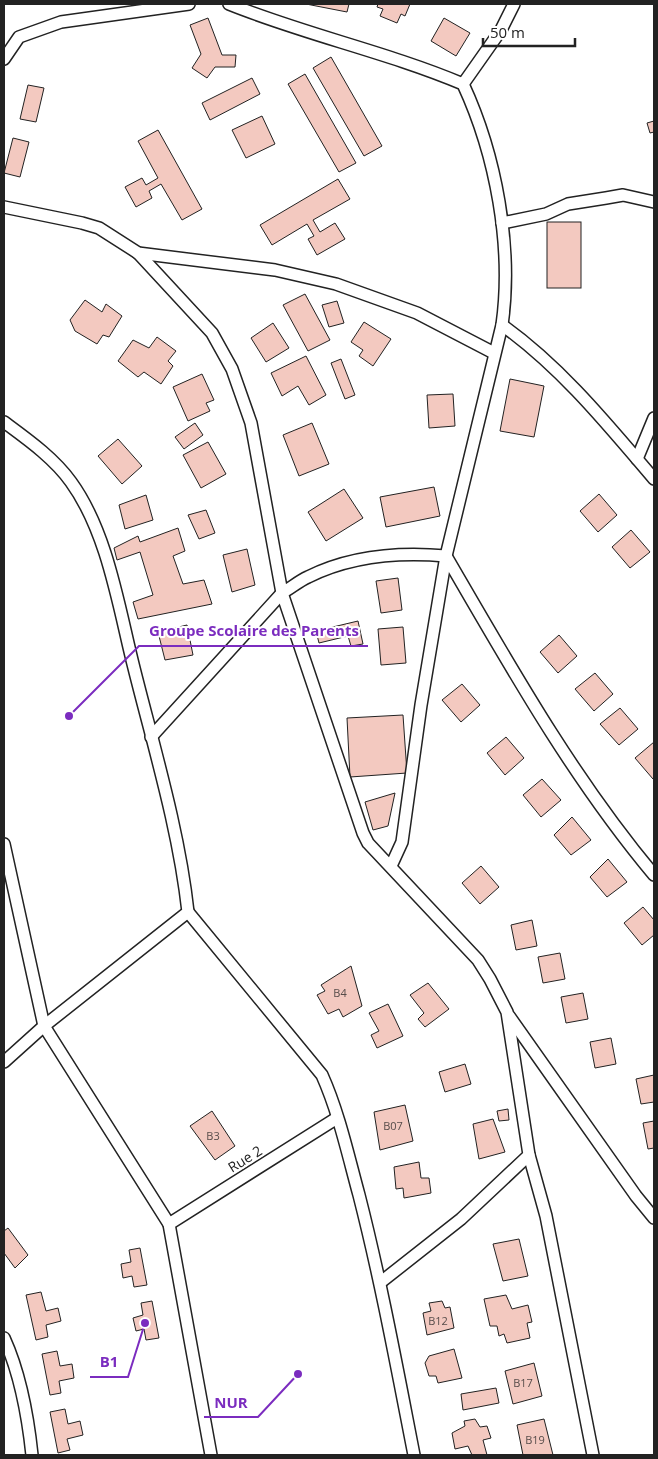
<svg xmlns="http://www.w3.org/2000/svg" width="658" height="1459" font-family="'Open Sans',sans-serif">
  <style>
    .building { fill: #f3c9c0; stroke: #222 }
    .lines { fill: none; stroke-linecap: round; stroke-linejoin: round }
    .minor-casing { stroke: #222; stroke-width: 14 }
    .minor { stroke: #fff; stroke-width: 11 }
    .labels { text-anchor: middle; stroke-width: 4; stroke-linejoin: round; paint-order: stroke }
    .number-label { font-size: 11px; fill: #564c4a }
    .street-label { font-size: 14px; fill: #222; stroke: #fff }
    .leader { fill: none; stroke: #7b2cbf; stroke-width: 2 }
    .callout-dot { fill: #7b2cbf; stroke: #fff; stroke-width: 2 }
    .callout-label { font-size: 15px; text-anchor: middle; font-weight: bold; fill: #7b2cbf; stroke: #fff; stroke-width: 4; stroke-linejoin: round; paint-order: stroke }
  </style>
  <rect width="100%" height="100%" fill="#fff"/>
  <g class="building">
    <polygon points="306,4 349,4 347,12"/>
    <polygon points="378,4 410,4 405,16 401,14 397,23 380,16 383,9 377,7"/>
    <polygon points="208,18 222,55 236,55 235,67 215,67 207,78 192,68 201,54 190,25"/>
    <polygon points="444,18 470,33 456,56 431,41"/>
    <polygon points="331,57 382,146 364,156 313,68"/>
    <polygon points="305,74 356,163 339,172 288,84"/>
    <polygon points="252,78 260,94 210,120 202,103"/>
    <polygon points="28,85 44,88 36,122 20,119"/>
    <polygon points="262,116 275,144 246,158 232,130"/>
    <polygon points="654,121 654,132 650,133 647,123"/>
    <polygon points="158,130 202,209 182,220 161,184 149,191 152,198 136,207 125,187 142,178 146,185 158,178 138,141"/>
    <polygon points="13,138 29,142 20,177 4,173"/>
    <polygon points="338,179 350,199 313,220 320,232 335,223 345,239 317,255 308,239 314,236 307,224 272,245 260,225"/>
    <rect x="547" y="222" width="34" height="66"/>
    <polygon points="305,294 330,340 308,351 283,305"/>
    <polygon points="85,300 102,312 106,304 122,316 109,337 103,335 97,344 75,331 70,320"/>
    <polygon points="337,301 344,323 329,327 322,305"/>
    <polygon points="364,322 391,339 373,366 359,356 363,350 351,342"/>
    <polygon points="273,323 289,348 266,362 251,338"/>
    <polygon points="157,337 176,351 168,361 173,366 161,384 144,372 138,377 118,361 133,340 149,348"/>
    <polygon points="306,356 326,395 309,405 298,386 282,396 271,373"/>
    <polygon points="341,359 355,395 345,399 331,363"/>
    <polygon points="202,374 214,400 206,403 210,411 188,421 173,387"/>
    <polygon points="510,379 544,386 534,437 500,431"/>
    <polygon points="453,394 455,426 429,428 427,395"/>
    <polygon points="195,423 203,435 184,449 175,437"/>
    <polygon points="312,423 329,464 299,476 283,435"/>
    <polygon points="118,439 142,466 122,484 98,456"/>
    <polygon points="208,442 226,474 201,488 183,455"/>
    <polygon points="434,487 440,516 386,527 380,497"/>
    <polygon points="344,489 363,518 326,541 308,512"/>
    <polygon points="599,494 617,515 598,532 580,511"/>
    <polygon points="146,495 153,520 125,529 119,505"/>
    <polygon points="206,510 215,533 199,539 188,515"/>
    <polygon points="178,528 185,551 173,556 183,584 204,580 212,604 138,619 133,602 153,595 140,552 117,560 114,548 138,536 140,542"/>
    <polygon points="631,530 650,552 630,568 612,547"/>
    <polygon points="247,549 255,585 232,592 223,555"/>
    <polygon points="398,578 402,610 381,613 376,581"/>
    <polygon points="358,621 363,644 351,646 348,636 319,643 316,631"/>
    <polygon points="187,625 193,655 165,660 158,632"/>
    <polygon points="403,627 406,663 381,665 378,629"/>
    <polygon points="559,635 577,656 558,673 540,652"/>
    <polygon points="595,673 613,694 594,711 575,689"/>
    <polygon points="462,684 480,705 461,722 442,700"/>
    <polygon points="620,708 638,729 619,745 600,724"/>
    <polygon points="403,715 407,773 350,777 347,718"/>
    <polygon points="506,737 524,758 505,775 487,753"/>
    <polygon points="654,742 654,779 653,779 635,758"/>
    <polygon points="542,779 561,800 541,817 523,795"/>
    <polygon points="395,793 388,826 373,830 365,802"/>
    <polygon points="572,817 591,840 571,855 554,835"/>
    <polygon points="608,859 627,882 607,897 590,877"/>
    <polygon points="481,866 499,887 480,904 462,883"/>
    <polygon points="643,907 654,920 654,935 642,945 624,923"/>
    <polygon points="532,920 537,946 516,950 511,925"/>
    <polygon points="560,953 565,979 543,983 538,957"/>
    <polygon points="351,966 362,1006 343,1017 339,1009 328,1014 317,995 325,991 321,985"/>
    <polygon points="428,983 449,1009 425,1027 418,1019 424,1013 410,995"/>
    <polygon points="583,993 588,1019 566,1023 561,997"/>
    <polygon points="388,1004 403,1036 377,1048 371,1035 379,1031 369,1013"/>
    <polygon points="611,1038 616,1064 595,1068 590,1042"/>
    <polygon points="465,1064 471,1084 445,1092 439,1072"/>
    <polygon points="654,1075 654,1102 641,1104 636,1079"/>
    <polygon points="405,1105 413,1141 380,1150 374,1112"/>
    <polygon points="508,1109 509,1120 499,1121 497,1111"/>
    <polygon points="212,1111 235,1146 215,1160 190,1126"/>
    <polygon points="493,1119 505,1152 479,1159 473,1124"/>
    <polygon points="654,1121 654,1148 648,1149 643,1123"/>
    <polygon points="419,1162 421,1178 429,1178 431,1193 404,1198 403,1188 396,1189 394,1167"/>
    <polygon points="8,1228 28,1255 15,1268 4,1253 4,1231"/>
    <polygon points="519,1239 528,1276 503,1281 493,1244"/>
    <polygon points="140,1248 147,1285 134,1287 132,1276 123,1278 121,1264 131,1262 129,1250"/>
    <polygon points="41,1292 46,1311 58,1308 61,1321 46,1325 48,1337 36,1340 26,1295"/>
    <polygon points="506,1295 512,1309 528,1305 532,1322 527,1323 530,1338 507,1343 504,1334 499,1336 497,1326 490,1326 484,1299"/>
    <polygon points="152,1301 159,1338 146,1340 144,1329 136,1331 133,1318 143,1315 141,1303"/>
    <polygon points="442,1301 445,1308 450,1307 454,1328 427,1335 423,1313 431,1311 429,1303"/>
    <polygon points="454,1349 462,1378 438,1383 436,1376 429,1376 425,1363 429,1356"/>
    <polygon points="57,1351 60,1366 72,1364 74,1378 59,1381 61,1393 50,1395 42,1354"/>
    <polygon points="534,1363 542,1396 513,1404 505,1371"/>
    <polygon points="496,1388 499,1403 463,1410 461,1394"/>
    <polygon points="65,1409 68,1424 80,1421 83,1435 67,1439 70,1450 58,1453 50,1412"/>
    <polygon points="475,1419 480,1427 487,1426 491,1438 483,1440 487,1455 472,1455 468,1446 455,1449 452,1433 465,1426 464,1421"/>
    <polygon points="544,1419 553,1455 523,1455 517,1425"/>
  </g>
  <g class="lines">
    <defs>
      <g id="minor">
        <path d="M229 4C306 35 387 52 463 84 496 155 513 247 502 325L446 556 421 705 402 842 391 866"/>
        <polyline points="4,59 19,37 61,22 189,4"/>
        <polyline points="463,84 501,30 514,4"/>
        <polyline points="4,207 82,223 99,228 138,253 275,270 336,284 417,313 494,353"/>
        <polyline points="502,223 546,214 568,204 606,198 623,195 654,202"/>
        <polyline points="138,253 212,333 232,369 251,423 282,593 363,833 368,843 478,960 490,979 507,1012 529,1155 461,1219 381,1282"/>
        <path d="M502 325C561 367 608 425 654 479"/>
        <path d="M4 422C27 439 54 458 71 482 108 533 119 609 134 668 154 748 179 830 188 912L44 1026 4 1062"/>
        <polyline points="637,459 654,418"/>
        <path d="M151 737 282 593C291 588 299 581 308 577 350 556 401 552 446 556 510 666 572 777 654 875"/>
        <polyline points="4,844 44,1026 169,1224 211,1455"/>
        <path d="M188 912 322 1075C339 1113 348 1155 359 1195 381 1281 397 1368 414 1455"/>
        <polyline points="509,1016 636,1196 654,1218"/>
        <polyline points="529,1155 546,1216 593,1455"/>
        <polyline points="169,1224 337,1118"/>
        <path d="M4 1338C20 1373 28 1417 32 1455"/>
      </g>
    </defs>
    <use href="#minor" class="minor-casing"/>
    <use href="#minor" class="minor"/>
  </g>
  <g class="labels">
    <g class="number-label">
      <text x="340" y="997">B4</text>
      <text x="393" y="1130">B07</text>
      <text x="213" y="1140">B3</text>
      <text x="438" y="1325">B12</text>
      <text x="523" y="1387">B17</text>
      <text x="535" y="1444">B19</text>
    </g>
    <g class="street-label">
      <text transform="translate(245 1159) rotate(-32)" y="5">Rue 2</text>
    </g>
  </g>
  <path class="leader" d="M69 716L139 646H368M145 1323L128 1377H90M298 1374L258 1417H204"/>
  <g class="callout-dot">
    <circle cx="69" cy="716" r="5"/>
    <circle cx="145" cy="1323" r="5"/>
    <circle cx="298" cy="1374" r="5"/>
  </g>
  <g class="callout-label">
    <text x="254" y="636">Groupe Scolaire des Parents</text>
    <text x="109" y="1367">B1</text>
    <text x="231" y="1408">NUR</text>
  </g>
  <rect width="658" height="1459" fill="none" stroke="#222222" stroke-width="10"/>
  <path d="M483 38v8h92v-8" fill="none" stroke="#222222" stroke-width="2.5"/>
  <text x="490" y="38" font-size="15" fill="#222222" stroke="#ffffff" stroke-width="4" paint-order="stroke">50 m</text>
</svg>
